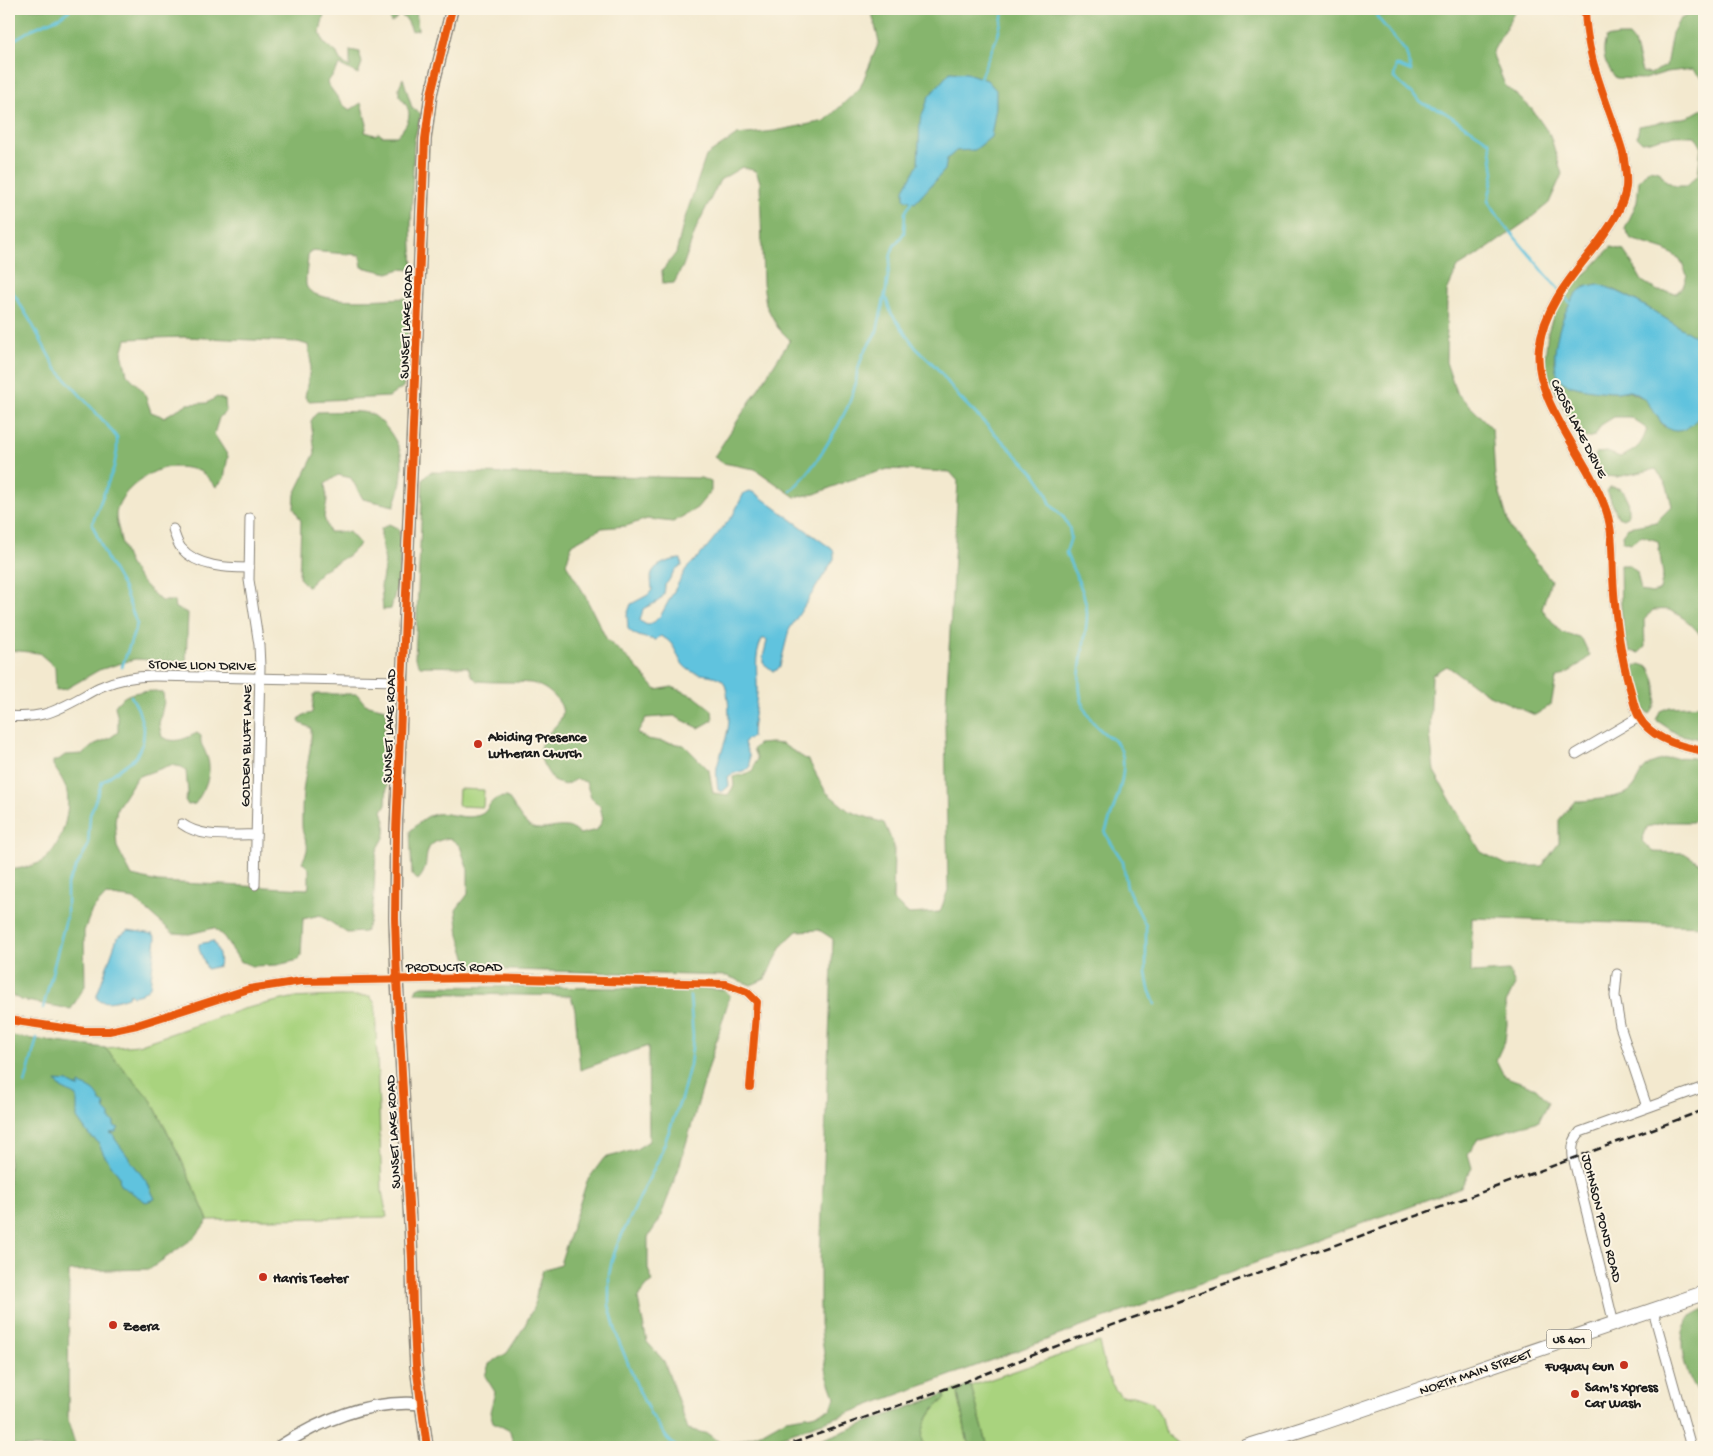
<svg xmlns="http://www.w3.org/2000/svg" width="1713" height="1456" font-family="'Gochi Hand',sans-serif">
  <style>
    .green { fill: #a9d37e; stroke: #62784d }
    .forest { fill: #86b56d; stroke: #516844 }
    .water { fill: #60c3de; stroke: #3e707d }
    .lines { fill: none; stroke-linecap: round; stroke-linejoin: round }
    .stream { stroke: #60c3de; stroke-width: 2.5 }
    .minor-casing { stroke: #888276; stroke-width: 11 }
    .major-casing { stroke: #888276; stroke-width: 14 }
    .highway-casing { stroke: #888276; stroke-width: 16 }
    .minor { stroke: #fff; stroke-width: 9 }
    .major { stroke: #fff; stroke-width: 11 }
    .highway { stroke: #fff; stroke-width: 14 }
    .rail { stroke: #1c1c1c; stroke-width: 2.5; stroke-dasharray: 8 4; stroke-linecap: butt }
    .cycleway-casing { stroke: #fcf5e5; stroke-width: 11 }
    .cycleway { stroke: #e8590c; stroke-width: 8 }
    .poi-dot { fill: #c8321e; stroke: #fcf5e5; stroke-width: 2 }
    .labels { text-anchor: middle; stroke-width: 4; stroke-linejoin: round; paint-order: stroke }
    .shield { fill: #fcf5e5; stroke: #5f5d58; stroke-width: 1 }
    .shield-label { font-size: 12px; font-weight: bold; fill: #1c1c1c }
    .street-label { font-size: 14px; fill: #1c1c1c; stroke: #fcf5e5 }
    .poi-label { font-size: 14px; font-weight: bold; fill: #1c1c1c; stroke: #fcf5e5; text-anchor: start }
  </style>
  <rect width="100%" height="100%" fill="#fcf5e5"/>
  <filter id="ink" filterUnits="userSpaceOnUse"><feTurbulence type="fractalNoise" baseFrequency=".02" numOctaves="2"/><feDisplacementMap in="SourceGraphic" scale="10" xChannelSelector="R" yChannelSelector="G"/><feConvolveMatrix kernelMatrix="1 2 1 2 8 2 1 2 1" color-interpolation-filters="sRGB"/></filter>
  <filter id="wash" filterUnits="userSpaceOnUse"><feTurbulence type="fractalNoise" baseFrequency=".0096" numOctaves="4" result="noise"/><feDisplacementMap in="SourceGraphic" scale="20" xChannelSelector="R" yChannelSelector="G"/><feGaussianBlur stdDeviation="1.12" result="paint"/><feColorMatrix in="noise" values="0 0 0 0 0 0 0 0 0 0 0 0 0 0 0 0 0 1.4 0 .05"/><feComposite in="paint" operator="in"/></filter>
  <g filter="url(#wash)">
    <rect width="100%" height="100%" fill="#f3e9cf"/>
    <g class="green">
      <polygon points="459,789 484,790 483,807 458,806"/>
      <polygon points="339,996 370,996 375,1004 382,1191 387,1217 208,1220 180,1157 151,1100 105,1048 138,1045 243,1009 291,998"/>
      <path d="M1099 1342C1103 1361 1107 1382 1121 1396H1134L1152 1402 1162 1418 1166 1434 1182 1447H988L971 1386Z"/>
      <path d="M961 1388 958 1393 967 1439 972 1447H924C918 1428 930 1411 945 1399V1394Z"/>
    </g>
    <g class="forest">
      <path d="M9 9H325L320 33 324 43 337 53 340 61 350 67V50L360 52V55L362 63 358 74 340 65 327 83 343 105 350 110 361 103 367 124 365 132 375 135 379 133 382 136H397C411 121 414 111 399 96V87L403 78 412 108 421 114 414 141 411 225 413 270 401 269 388 273 362 267 360 255 310 251 308 255C308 264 305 276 306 285 311 307 391 298 409 298L406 378 403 387 389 397 308 401 305 397 311 363 308 345 298 342 184 337 126 339 122 353 127 374 144 392 151 412 164 417 187 404 207 403 217 397 225 400 226 411 219 418 214 434 228 456 224 479 216 487C211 482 206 474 199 471 188 467 169 465 158 470 141 477 116 496 116 516 116 521 118 526 119 531 125 564 137 579 161 601H174L175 608 188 613 186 662 135 659 99 670 66 689 56 690 55 667 39 653 9 650Z"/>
      <polygon points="389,9 416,9 418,30 412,31 407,20 400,15 391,23"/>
      <path d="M871 9H1514V13L1492 53 1505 85 1531 108 1550 135 1562 174 1549 203 1527 221 1484 251 1458 267 1447 291 1446 362 1456 392 1492 428 1495 477 1510 528 1551 580 1542 609 1561 632 1582 639 1590 656 1574 669 1556 679 1551 705 1535 715 1487 694 1447 666 1432 675 1430 733 1434 771 1459 815 1481 852 1509 866H1542L1559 843V820L1575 801C1588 801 1617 798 1628 792 1636 787 1639 773 1646 767 1658 757 1691 754 1704 762V816L1692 822H1666L1647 827 1642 841 1653 852 1684 853 1703 865 1704 867V926L1472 918 1471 973 1509 971 1515 985 1506 1003 1507 1024 1505 1040 1496 1060 1504 1076 1536 1088 1549 1102 1539 1121 1478 1139 1468 1154 1472 1168 1461 1187 840 1416 751 1447H509L513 1443 510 1431 493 1422 490 1412 495 1392 485 1376 489 1364 507 1353 524 1327 535 1304 537 1290 543 1270 560 1264 587 1181 604 1158 635 1150 649 1141 648 1046 580 1070 575 1010 571 996 415 993 417 988 423 986 711 989 724 990 730 995 678 1171 659 1221 648 1237V1269L653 1282 644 1288 638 1299 647 1342 664 1361 688 1429 708 1434 721 1443 738 1441 763 1432 786 1419 812 1415 831 1409 835 1397 827 1375 820 1324V1261L833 939 819 930 797 931 784 943 765 979 751 985 727 976 476 969 466 957 459 935 456 910 468 894V870L460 846 450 838C414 843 435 863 418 880L412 875 410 831C416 826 422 819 429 816 444 809 460 820 476 816 493 813 484 797 507 797 515 806 518 817 528 825 539 834 554 825 566 827 571 827 576 831 580 834L597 830 603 819 600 806 591 798 586 782 577 779 565 785 555 782C548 773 538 760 540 748 544 728 578 720 554 696 548 690 540 685 531 683 513 681 495 683 477 681L471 675 468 667 420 666 415 658 423 479 430 472 701 478 711 482V491L697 508 673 522 647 519 626 526 602 528 572 544 566 564 582 590 607 640 633 663 656 690 672 687 694 696 712 710 713 720 699 728 674 716 646 718 637 733 647 739 684 745 709 770 713 793 728 795 734 786 733 777 752 772 757 759 753 749 758 744 772 743 782 744 809 761 826 792 849 811 884 823 894 846 893 900 909 914 940 912 948 890 945 725 958 481 950 472 888 469 847 481 815 494 795 497 755 469 723 463 714 457 790 340 778 328 766 305 763 283 760 182 756 171 742 167 720 180 697 226 683 266 674 283 663 284 662 271 676 253 684 221 706 156 737 135 775 131 825 121 860 88 879 42Z"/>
      <path d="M1702 9H1704V80L1692 69 1667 72 1644 79 1616 78C1605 65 1601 55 1606 38L1617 36H1629L1634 42 1642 72 1650 74 1666 66 1672 33 1680 19Z"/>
      <path d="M1704 108V341L1683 330 1635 300 1613 289H1582C1560 316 1560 327 1554 361L1577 387 1613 392 1628 391 1646 399 1664 427 1704 413V641C1698 629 1682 615 1669 610 1664 609 1658 610 1653 610L1644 620 1645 647 1639 653 1630 651C1619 625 1621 594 1620 565H1629L1637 572 1641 591 1652 593 1660 590 1663 575 1658 541 1642 536 1631 543 1623 541 1622 535 1628 527 1656 522 1672 506 1667 486 1656 469 1617 477 1605 476 1594 465 1596 453 1607 452 1620 457C1637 450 1641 446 1647 429L1630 417H1614L1601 425 1595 436 1586 438 1576 434 1547 373 1545 358 1548 332 1555 310 1570 286 1590 270 1611 247 1623 250 1632 263 1642 281 1658 291 1676 293 1683 287 1687 275 1680 259 1665 250 1631 239 1625 229 1637 202 1639 181 1649 169 1659 171 1665 180 1675 186H1686L1698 175 1701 146 1695 136C1685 136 1675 135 1666 137 1657 138 1651 142 1642 142L1637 137 1639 126 1688 117Z"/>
      <path d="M317 412C327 412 363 410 371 414 384 420 402 446 402 461 403 477 400 492 394 506L363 499 351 478 338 475 325 484 327 500 324 517 329 532H349L360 544 349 555 321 571 308 587 299 578 301 521 294 508 295 494 315 453 311 421Z"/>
      <path d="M1610 487C1628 487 1628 500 1628 516L1623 519 1618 517 1607 491Z"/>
      <path d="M389 524 399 529C400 545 401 562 398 578 397 588 393 599 391 609L383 610 381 586 385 562 381 539V529Z"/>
      <path d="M1640 664 1649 667C1657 680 1661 702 1650 714L1644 710 1633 682V668Z"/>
      <path d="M156 691 163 693 164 702 159 724 162 737C174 744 185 739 197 733L201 736C200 746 203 745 206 754 214 772 205 789 195 804L188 805 185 800 188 793 186 771 182 767 171 765 137 777 117 808 115 821 117 847 132 876 158 882 308 889 309 885V869L302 862C314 841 302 842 302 825 302 810 302 794 305 778 308 761 312 746 311 728L300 723 299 719 302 716 312 713 314 694H357L365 704 385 709 387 719 384 730 385 752 381 760 383 777 387 784 386 804 382 811C385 818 386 826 385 834 384 840 379 845 377 851 372 878 378 907 365 932L347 933 320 915 303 919 301 955 299 960 277 965 252 966 240 961 224 937 214 928 189 934 173 933 134 899 106 895 92 910 84 931 85 986 71 1009 21 1000 9 994V870C18 869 30 867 39 863 60 853 71 813 67 792 65 782 58 773 53 765V761H57L65 755 83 754 95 744 110 738 118 732V720L115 706C126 691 138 692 156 691Z"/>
      <polygon points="1704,705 1704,740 1677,734 1656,720 1660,711 1670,707"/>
      <polygon points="9,1036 105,1048 151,1100 180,1157 208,1220 195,1237 150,1269 69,1271 68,1421 76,1447 9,1447"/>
      <path d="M1704 1309V1394C1701 1392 1697 1391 1695 1388 1684 1370 1676 1338 1688 1320 1691 1315 1699 1312 1704 1309Z"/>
      <polygon points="966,1386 971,1386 988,1447 972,1447 967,1439 958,1393"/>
      <path d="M945 1394V1399C930 1410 918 1428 924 1447H801Z"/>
    </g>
    <g class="water">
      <polygon points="950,72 967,73 987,80 996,90 996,107 991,137 975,150 956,151 947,159 945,170 915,203 904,199 904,189 918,164 920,121 929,96"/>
      <path d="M1598 284C1637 296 1668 323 1704 341V413C1696 419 1687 432 1676 431 1657 431 1654 396 1629 391 1624 390 1618 393 1613 392 1603 392 1569 388 1562 381 1544 365 1563 300 1583 288 1587 286 1593 285 1598 284Z"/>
      <path d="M750 491 755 493 832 549 834 552V559L789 630 780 666 777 670 773 671 763 663V657L767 641 765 639H762C753 657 758 674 757 693 756 708 752 722 752 737L746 740 744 743 749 755 750 767C744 773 734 771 728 777L729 786 722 792 718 790C717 782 716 774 717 767 720 754 726 742 728 729 730 720 729 686 722 680 713 673 698 676 689 670 674 660 679 643 660 636L656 640C645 638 636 637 628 629L627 615 631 604 648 595 652 590C652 585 650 578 652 573 655 564 673 559 681 559L682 566C672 568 672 579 665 585 665 603 654 602 643 609L640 621 647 625 654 622 661 615 686 569 703 552 733 515 744 493Z"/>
      <path d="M128 930 153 934 156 938 150 987 141 994 133 996 130 993 128 997C118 1000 107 1005 97 999V995L117 938Z"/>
      <path d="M213 941C218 949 221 957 219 966L207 969 199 949V944Z"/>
      <path d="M56 1081 68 1082 79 1088V1084C89 1087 99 1091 100 1102L104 1103 105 1110 110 1115V1120L114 1122V1126L119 1128 116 1132 110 1133 114 1135 115 1139 148 1184 155 1199 146 1202 120 1185 119 1176 104 1155 98 1142 89 1135 77 1118V1096L61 1088Z"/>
    </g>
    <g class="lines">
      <g class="stream">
        <polyline points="1375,9 1377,17 1406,52 1411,71 1396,65 1394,78 1423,104 1441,110 1490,142 1494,173 1488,201 1502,222 1571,304"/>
        <polyline points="9,43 32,29 60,17 71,9"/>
        <polyline points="979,80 998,35 1004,9"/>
        <polyline points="9,286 31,322 55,367 108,426 117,438 117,451 114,467 92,524 107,559 123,587 137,624 122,667"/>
        <path d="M885 295 891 313 916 348 936 367 960 398 1034 473 1045 489 1051 505 1064 518 1069 527 1071 537 1066 553C1074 574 1086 591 1087 614 1087 642 1075 670 1081 698 1084 711 1093 724 1104 733 1107 736 1112 738 1116 742 1135 763 1112 810 1105 833L1123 862 1127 888 1146 926V973L1149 989 1155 1004"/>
        <polyline points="791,491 806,475 820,456 838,426 848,406 856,383 857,372 863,354 877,331 886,290 891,254 894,246 904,233 905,213 912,201"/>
        <polyline points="43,1008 67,915 67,884 88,846 90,815 102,782 136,757 143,742 144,729 138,709 131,696"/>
        <polyline points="25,1084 37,1038"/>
        <polyline points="676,1447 667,1438 650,1413 640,1393 618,1339 609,1305 609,1275 612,1260 618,1243 659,1158 681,1099 690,1065 693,1037 690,996"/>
      </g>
    </g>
  </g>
  <g filter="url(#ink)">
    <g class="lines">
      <defs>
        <g id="minor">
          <path d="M1585 9C1586 61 1609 104 1623 153 1625 164 1627 176 1626 187 1623 209 1610 226 1597 244 1573 275 1544 306 1539 348 1532 402 1591 460 1607 513 1613 533 1612 555 1613 577 1615 616 1620 655 1631 692 1633 701 1635 710 1639 717 1651 739 1681 747 1704 751"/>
          <polyline points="250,518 249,580 259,645 260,667 255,885"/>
          <path d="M173 529C175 536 177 543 181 548 197 567 227 568 249 568"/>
          <path d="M9 716C20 717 32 717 44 714 64 709 82 696 100 687 118 679 135 676 154 676L402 681"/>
          <polyline points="1576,754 1639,717"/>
          <path d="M182 824C203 839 232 834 256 835"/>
          <polyline points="1617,974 1615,996 1620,1026 1647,1107"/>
          <polyline points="9,1020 84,1031 109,1031 137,1025 249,989 301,981 481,978 726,984 747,992 757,1002 750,1087"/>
          <polyline points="1653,1311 1691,1447"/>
          <path d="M1614 1324 1573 1157C1572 1146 1573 1141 1580 1132L1704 1087"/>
        </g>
        <g id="major">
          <path d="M279 1447C321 1420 369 1399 421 1404"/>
          <polyline points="427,1447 416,1366 413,1311 412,1260 397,979 395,918 396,832 425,139 431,94 452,9"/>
        </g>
        <polyline id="highway" points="1246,1447 1316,1425 1704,1293"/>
      </defs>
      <use href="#minor" class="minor-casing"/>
      <use href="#major" class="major-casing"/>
      <use href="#highway" class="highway-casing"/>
      <use href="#minor" class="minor"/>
      <use href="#major" class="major"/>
      <use href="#highway" class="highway"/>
      <polyline class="rail" points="782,1447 959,1384 1085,1335 1466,1198 1704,1110"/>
      <defs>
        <g id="cycleway">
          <path d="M1585 9C1586 61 1609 104 1623 153 1625 164 1627 176 1626 187 1623 209 1610 226 1597 244 1573 275 1544 306 1539 348 1532 402 1591 460 1607 513 1613 533 1612 555 1613 577 1615 616 1620 655 1631 692 1633 701 1635 710 1639 717 1651 739 1681 747 1704 751"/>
          <polyline points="9,1020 84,1031 109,1031 137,1025 249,989 301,981 481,978 726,984 747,992 757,1002 750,1087"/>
          <polyline points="427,1447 416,1366 413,1311 412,1260 397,979 395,918 396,832 425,139 431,94 452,9"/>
        </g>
      </defs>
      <use href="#cycleway" class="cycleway-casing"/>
      <use href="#cycleway" class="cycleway"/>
    </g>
  </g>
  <g class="poi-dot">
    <circle cx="478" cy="744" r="5"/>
    <circle cx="263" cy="1277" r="5"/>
    <circle cx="113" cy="1325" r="5"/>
    <circle cx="1624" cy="1365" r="5"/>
    <circle cx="1575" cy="1394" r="5"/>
  </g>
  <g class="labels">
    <rect class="shield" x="1546.5" y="1329.5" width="45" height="19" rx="4"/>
    <g class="shield-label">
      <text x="1569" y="1343">US 401</text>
    </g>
    <g class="street-label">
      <text transform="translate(405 322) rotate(-88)" y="5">SUNSET LAKE ROAD</text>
      <text transform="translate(1580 428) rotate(63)" y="5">CROSS LAKE DRIVE</text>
      <text transform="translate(202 664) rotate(1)" y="5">STONE LION DRIVE</text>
      <text transform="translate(388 726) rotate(-88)" y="5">SUNSET LAKE ROAD</text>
      <text transform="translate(245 746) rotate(-89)" y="5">GOLDEN BLUFF LANE</text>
      <text x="454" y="971">PRODUCTS ROAD</text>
      <text transform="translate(392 1132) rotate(-93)" y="5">SUNSET LAKE ROAD</text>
      <text transform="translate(1603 1218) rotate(76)" y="5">JOHNSON POND ROAD</text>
      <text transform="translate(1475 1371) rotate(-19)" y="5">NORTH MAIN STREET</text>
    </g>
    <g class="poi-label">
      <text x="488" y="741">Abiding Presence<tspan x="488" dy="16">Lutheran Church</tspan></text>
      <text x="273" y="1282">Harris Teeter</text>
      <text x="123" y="1330">Zeera</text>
      <text x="1614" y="1370" text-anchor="end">Fuquay Gun</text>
      <text x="1585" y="1391">Sam's Xpress<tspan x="1585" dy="16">Car Wash</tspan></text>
    </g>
  </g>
  <rect width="1713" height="1456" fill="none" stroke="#fcf5e5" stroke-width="30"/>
</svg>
